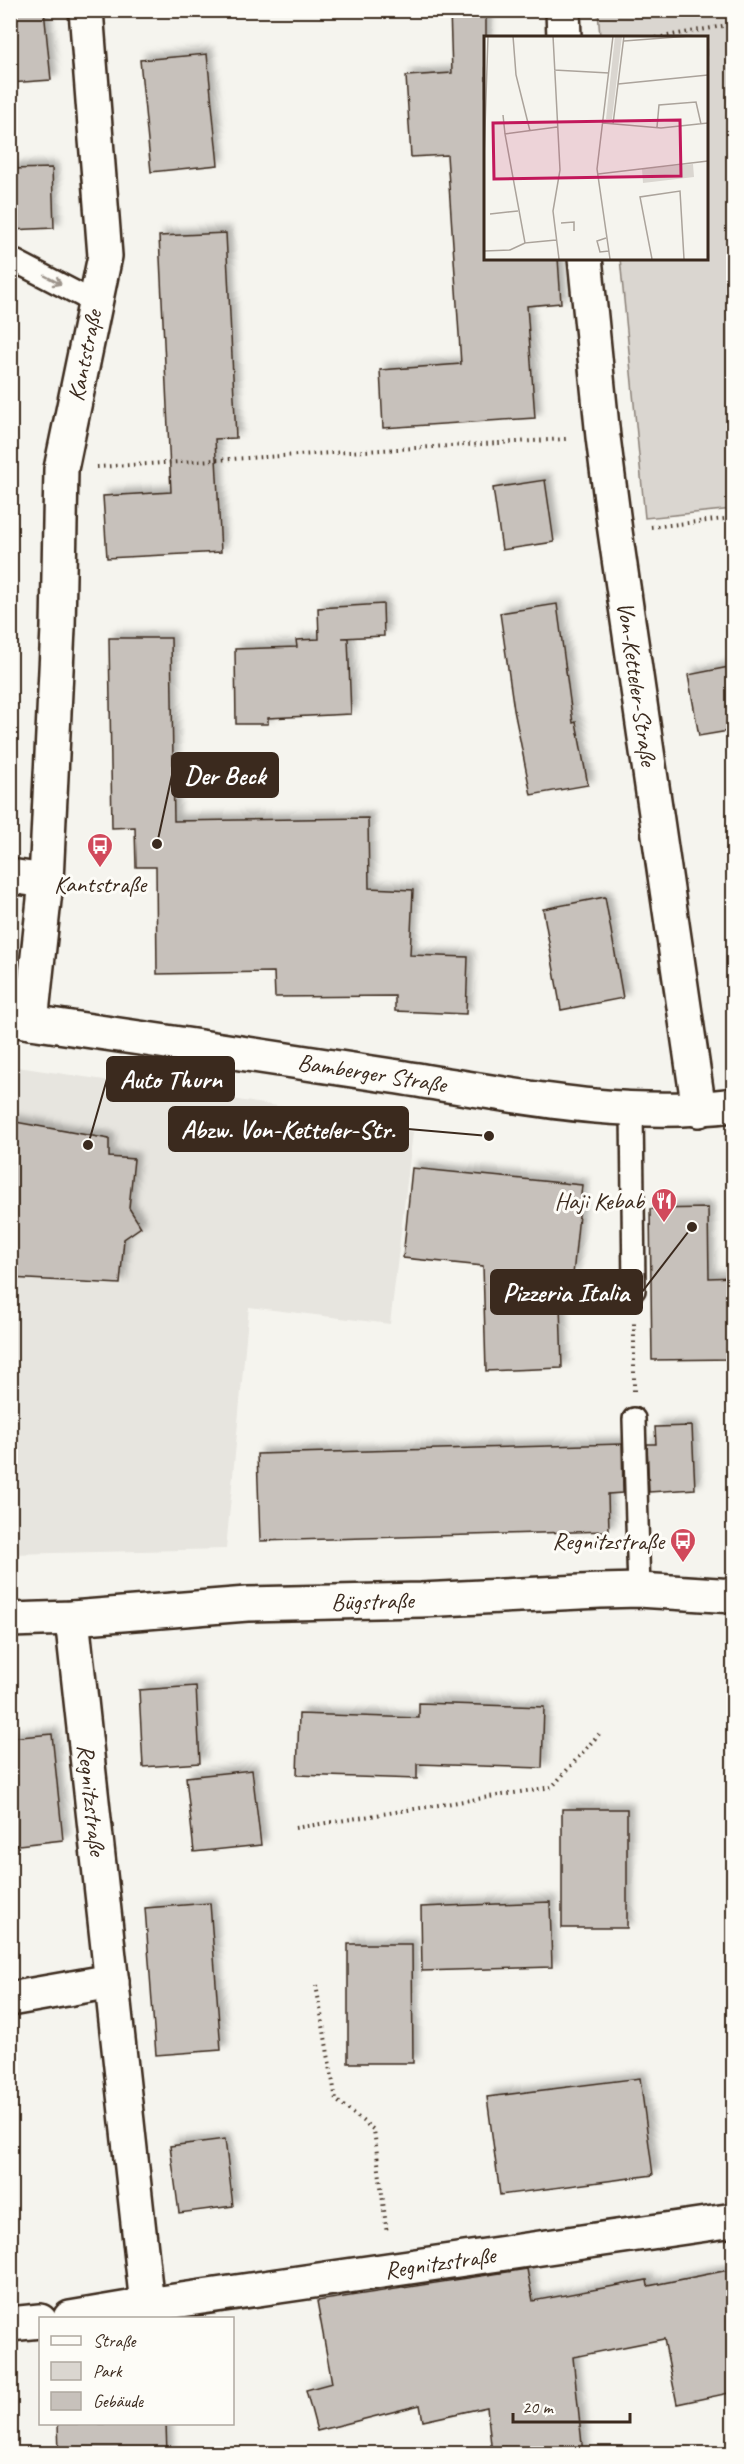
<svg xmlns="http://www.w3.org/2000/svg" width="744" height="2464" font-family="Caveat,sans-serif">
  <style>
    .built { fill: #e7e5df }
    .green { fill: #dad6d0; stroke: #8a8077; stroke-width: 1.5 }
    .building { fill: #c7c1bb; stroke: #3b2a1e; stroke-width: 1.5; filter: url(#shadow) }
    .lines { fill: none; stroke-linecap: round; stroke-linejoin: round }
    .service-casing { stroke: #3b2a1e; stroke-width: 26 }
    .minor-casing { stroke: #3b2a1e; stroke-width: 38 }
    .secondary-casing { stroke: #3b2a1e; stroke-width: 38 }
    .path { stroke: #3b2a1e; stroke-width: 4; stroke-dasharray: 1.5 4.5; stroke-linecap: butt }
    .service { stroke: #fdfcf7; stroke-width: 21 }
    .minor { stroke: #fdfcf7; stroke-width: 33 }
    .secondary { stroke: #fdfcf7; stroke-width: 33 }
    .oneway { stroke: #9c938a }
    .labels { text-anchor: middle; stroke-width: 6; stroke-linejoin: round; paint-order: stroke }
    .street-label { font-size: 24px; fill: #3b2a1e; stroke: #fdfcf7 }
    .poi-label { font-size: 24px; fill: #3b2a1e; stroke: #fdfcf7; text-anchor: end }
    .inset-road { fill: none; stroke: #aba39b; stroke-width: 1.5 }
    .view { fill: #c2185b; fill-opacity: 0.15; stroke: #c2185b; stroke-width: 3 }
    .inset-edge { fill: none; stroke: #3b2a1e; stroke-width: 3 }
    .leader { fill: none; stroke: #3b2a1e; stroke-width: 2 }
    .callout-dot { fill: #3b2a1e; stroke: #fdfcf7; stroke-width: 2 }
    .callout { fill: #3b2a1e; stroke: #3b2a1e; stroke-width: 2 }
    .callout-label { font-size: 26px; text-anchor: middle; font-weight: bold; fill: #fff }
  </style>
  <defs>
    <filter id="shadow"><feDropShadow dx="5.5" dy="-5.5" stdDeviation="3" flood-color="#0004"/></filter>
  </defs>
  <rect width="100%" height="100%" fill="#f5f4ee"/>
  <filter id="ink" filterUnits="userSpaceOnUse"><feTurbulence type="fractalNoise" baseFrequency=".0167" numOctaves="2"/><feDisplacementMap in="SourceGraphic" scale="12" xChannelSelector="R" yChannelSelector="G"/><feConvolveMatrix kernelMatrix="1 2 1 2 8 2 1 2 1" color-interpolation-filters="sRGB"/></filter>
  <g filter="url(#ink)">
    <polygon class="built" points="11,1066 311,1111 413,1132 390,1324 249,1307 226,1549 11,1554"/>
    <polygon class="green" points="598,11 733,11 733,509 645,518 620,258 706,258 706,38 600,37"/>
    <g class="building">
      <polygon points="10,10 44,10 51,80 10,83"/>
      <polygon points="450,10 486,10 486,258 558,258 561,303 527,306 535,418 383,428 380,370 461,364 447,155 411,157 406,76 452,73"/>
      <polygon points="207,54 218,165 151,172 140,60"/>
      <polygon points="52,168 54,228 10,230 10,169"/>
      <polygon points="226,233 236,438 215,439 221,552 107,558 103,496 171,492 159,236"/>
      <polygon points="545,480 554,542 502,550 493,488"/>
      <polygon points="383,604 384,636 342,638 348,638 351,714 268,718 268,724 236,724 235,649 297,647 296,640 319,639 318,608"/>
      <polygon points="557,604 573,723 576,722 588,785 531,795 514,710 500,613"/>
      <polygon points="109,638 171,638 174,821 368,818 369,888 413,890 410,955 468,957 466,1014 395,1011 395,996 275,997 274,972 157,974 156,867 136,867 135,827 112,828"/>
      <polygon points="734,666 734,730 699,736 688,675"/>
      <polygon points="605,897 623,998 561,1010 543,909"/>
      <polygon points="10,1121 109,1139 109,1157 134,1159 129,1208 141,1227 124,1239 120,1284 10,1278"/>
      <polygon points="412,1168 582,1185 573,1275 559,1273 562,1368 486,1371 483,1266 403,1258"/>
      <polygon points="708,1208 709,1278 734,1277 734,1359 652,1360 650,1209"/>
      <polygon points="692,1426 695,1489 649,1492 647,1444 656,1444 655,1427"/>
      <polygon points="622,1444 623,1493 608,1494 609,1531 260,1541 257,1454"/>
      <polygon points="196,1686 200,1763 143,1767 139,1690"/>
      <polygon points="419,1703 544,1707 542,1768 417,1764 417,1779 297,1775 299,1714 419,1718"/>
      <polygon points="52,1734 63,1840 10,1846 10,1738"/>
      <polygon points="252,1770 261,1845 194,1852 186,1777"/>
      <rect x="562" y="1809" width="65" height="119"/>
      <polygon points="550,1902 552,1967 422,1971 421,1907"/>
      <polygon points="210,1903 221,2050 156,2055 145,1908"/>
      <polygon points="348,1944 412,1944 413,2063 348,2063"/>
      <polygon points="640,2078 653,2175 500,2195 487,2097"/>
      <polygon points="225,2139 233,2206 179,2213 170,2146"/>
      <polygon points="527,2269 533,2301 647,2280 648,2286 734,2269 734,2392 677,2404 664,2339 573,2357 583,2454 492,2454 487,2407 423,2421 420,2405 317,2431 306,2390 332,2383 317,2301"/>
      <polygon points="58,2424 166,2424 167,2454 59,2453"/>
    </g>
    <g class="lines">
      <defs>
        <g id="service">
          <polyline points="10,261 15,261 94,302"/>
          <polyline points="632,1109 634,1290"/>
          <polyline points="634,1419 639,1590"/>
        </g>
        <g id="minor">
          <polyline points="563,10 564,38"/>
          <path id="s1" d="M585 258 603 437 615 531 699 1110"/>
          <polyline points="10,876 46,881"/>
          <path id="s2" d="M31 1022 46 881 58 628 61 469 105 256 86 10"/>
          <path id="s3" d="M72 1618 147 2305 734 2220"/>
          <path id="s4" d="M10 1620 72 1618 247 1604 421 1600 600 1591 639 1590 734 1596"/>
          <polyline points="10,1999 112,1981"/>
          <polyline points="70,2318 147,2305"/>
          <polyline points="10,2324 40,2321"/>
        </g>
        <g id="secondary">
          <path id="s5" d="M10 1019C137 1038 265 1056 392 1076 504 1093 619 1120 734 1105"/>
        </g>
      </defs>
      <use href="#service" class="service-casing"/>
      <use href="#minor" class="minor-casing"/>
      <use href="#secondary" class="secondary-casing"/>
      <g class="path">
        <polyline points="656,38 734,24"/>
        <polyline points="97,467 566,439"/>
        <polyline points="651,527 734,518"/>
        <polyline points="634,1391 634,1320"/>
        <polyline points="295,1828 552,1787 599,1734"/>
        <polyline points="316,1985 336,2100 374,2130 387,2234"/>
      </g>
      <use href="#service" class="service"/>
      <use href="#minor" class="minor"/>
      <use href="#secondary" class="secondary"/>
    </g>
    <defs><path id="oneway-shaft" d="M-6 0H5M1.5-3L5.5 0L1.5 3" fill="none" stroke-width="1.6" stroke-linecap="round" stroke-linejoin="round" transform="scale(1.5)"/></defs>
    <use class="oneway" href="#oneway-shaft" transform="translate(53 280) rotate(28)"/>
  </g>
  <defs>
    <symbol id="bus-pin" viewBox="-11 -11 22 30"><path d="M0 17L-7.5 6A9.5 9.5 0 1 1 7.5 6Z" fill="#d1495b" stroke="#fdfcf7"/><path d="M-5-6H5V4H4V6H2V4H-2V6H-4V4H-5ZM-3.5-4V0h7V-4ZM-3.5 1.2v1.5H-2V1.2ZM2 1.2v1.5H3.5V1.2Z" fill="#fff"/></symbol>
    <symbol id="restaurant-pin" viewBox="-11 -11 22 30"><path d="M0 17L-7.5 6A9.5 9.5 0 1 1 7.5 6Z" fill="#d1495b" stroke="#fdfcf7"/><path d="M-5-6h1v4h1v-4h1v4h1v-4h1v5L-1.5 .5V6h-2V.5L-5-1ZM5-6V6H3V1.5H1.5Q1.5-4 5-6Z" fill="#fff"/></symbol>
  </defs>
  <g fill-rule="evenodd">
    <use href="#bus-pin" x="85" y="831" width="30" height="40"/>
    <use href="#restaurant-pin" x="649" y="1186" width="30" height="40"/>
    <use href="#bus-pin" x="668" y="1526" width="30" height="40"/>
  </g>
  <g class="labels">
    <g class="street-label">
      <text dy="8" stroke="none"><textPath href="#s2" startOffset="670">Kantstraße</textPath></text>
      <text dy="8" stroke="none"><textPath href="#s1" startOffset="429">Von-Ketteler-Straße</textPath></text>
      <text dy="8" stroke="none"><textPath href="#s5" startOffset="366">Bamberger Straße</textPath></text>
      <text dy="8" stroke="none"><textPath href="#s4" startOffset="363">Bügstraße</textPath></text>
      <text dy="8" stroke="none"><textPath href="#s3" startOffset="183">Regnitzstraße</textPath></text>
      <text dy="8" stroke="none"><textPath href="#s3" startOffset="987">Regnitzstraße</textPath></text>
    </g>
    <g class="poi-label">
      <text x="100" y="892" text-anchor="middle">Kantstraße</text>
      <text x="644" y="1209">Haji Kebab</text>
      <text x="664" y="1549">Regnitzstraße</text>
    </g>
  </g>
  <g transform="translate(484 36)">
    <rect width="224" height="224" fill="#f5f4ee"/>
    <path d="M131 0H138L128 83H122ZM209 128 210 141 159 147 158 133Z" fill="#dad6d0"/>
    <path class="inset-road" d="M29 0 32 39 46 95M69 0 76 134 69 175 75 223M140 5 206 0M70 34 125 37M134 48 224 39M19 79 21 98M119 87 177 92 224 87M129 88 140 0M173 91 175 69 212 66 217 88M0 123 4 0M114 138 224 125M6 178 34 175M77 187 90 186V195M122 202 113 205 116 216 125 215M72 204 41 207 21 98 73 91M0 215 26 214 41 207M126 223 113 133 129 0M168 223 156 161 196 155 200 223"/>
    <path class="view" d="M196 84 197 140 10 143 9 87Z"/>
    <rect width="224" height="224" class="inset-edge"/>
  </g>
  <path class="leader" d="M157 844L172 775M88 1145L107 1079M489 1136L408 1129M692 1227L642 1292"/>
  <g class="callout-dot">
    <circle cx="157" cy="844" r="6"/>
    <circle cx="88" cy="1145" r="6"/>
    <circle cx="489" cy="1136" r="6"/>
    <circle cx="692" cy="1227" r="6"/>
  </g>
  <g class="callout">
    <rect x="172" y="753" width="106" height="44" rx="6"/>
    <rect x="107" y="1057" width="127" height="44" rx="6"/>
    <rect x="169" y="1107" width="239" height="44" rx="6"/>
    <rect x="491" y="1270" width="151" height="44" rx="6"/>
  </g>
  <g class="callout-label">
    <text x="225" y="784">Der Beck</text>
    <text x="171" y="1088">Auto Thurn</text>
    <text x="288" y="1138">Abzw. Von-Ketteler-Str.</text>
    <text x="566" y="1301">Pizzeria Italia</text>
  </g>
  <rect width="744" height="2464" fill="none" stroke="#fdfcf7" stroke-width="36"/>
  <rect x="18" y="18" width="708" height="2428" fill="none" stroke="#3b2a1e" stroke-width="2" filter="url(#ink)"/>
  <rect x="39" y="2317" width="195" height="108" fill="#fdfcf7" stroke="#afa8a0" stroke-width="1.5"/>
  <rect x="51" y="2336" width="30" height="9" fill="#fdfcf7" stroke="#afa8a0" stroke-width="1.5"/>
  <text x="93" y="2347" font-size="18" fill="#3b2a1e">Straße</text>
  <rect x="51" y="2362" width="30" height="18" fill="#dad6d0" stroke="#afa8a0" stroke-width="1.5"/>
  <text x="93" y="2377" font-size="18" fill="#3b2a1e">Park</text>
  <rect x="51" y="2392" width="30" height="18" fill="#c7c1bb" stroke="#afa8a0" stroke-width="1.5"/>
  <text x="93" y="2407" font-size="18" fill="#3b2a1e">Gebäude</text>
  <path d="M513 2413v9h117v-9" fill="none" stroke="#3b2a1e" stroke-width="3"/>
  <text x="522" y="2413" font-size="18" fill="#3b2a1e" stroke="#fdfcf7" stroke-width="4.5" paint-order="stroke">20 m</text>
</svg>
